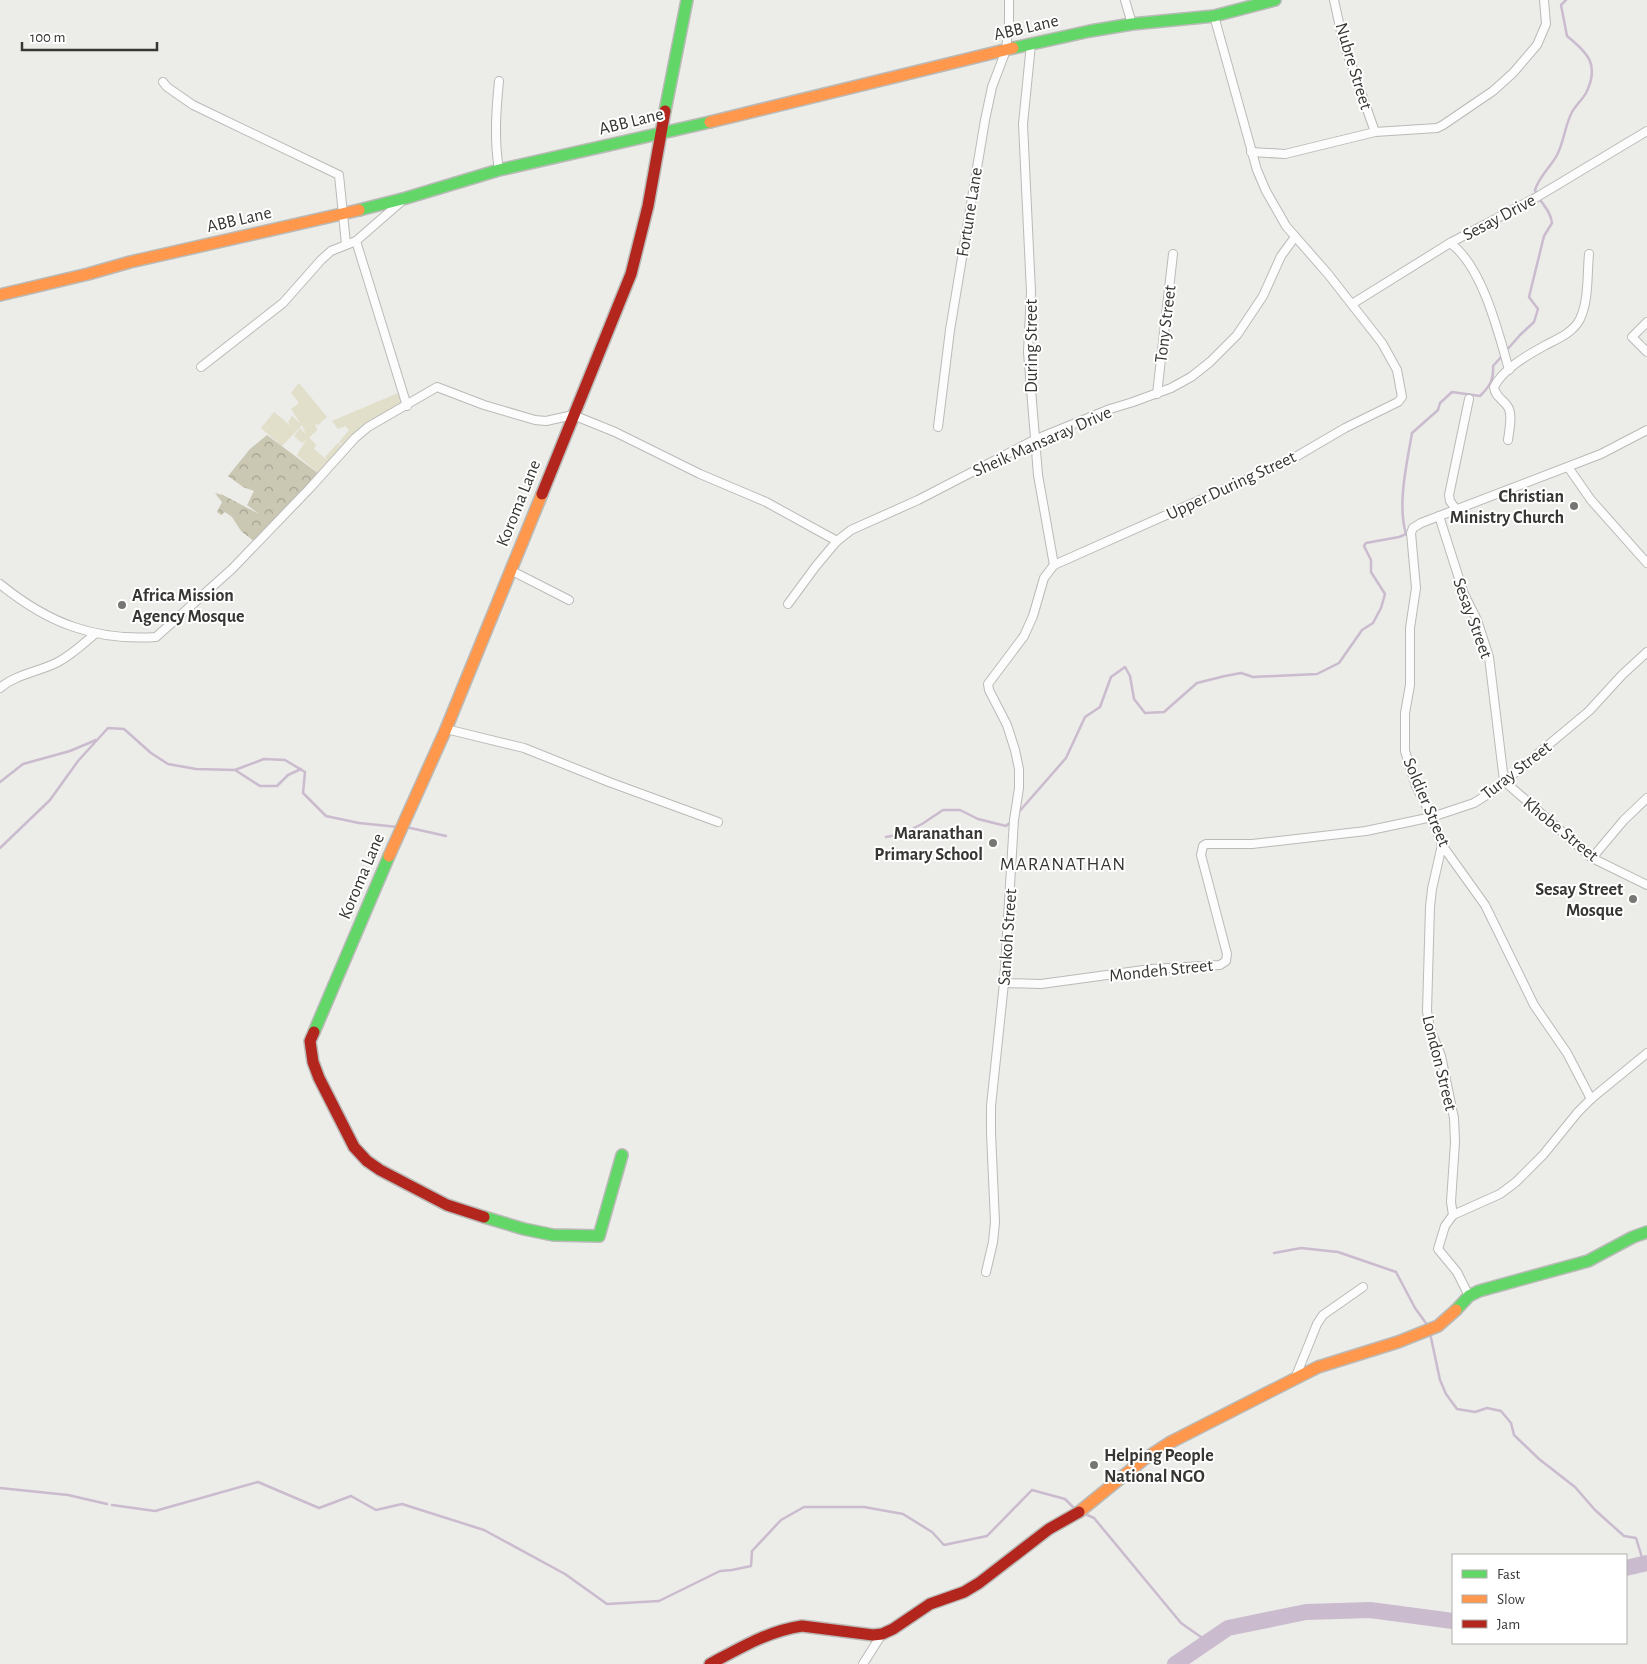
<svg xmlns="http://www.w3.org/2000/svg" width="1647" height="1664" font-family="'Alegreya Sans',sans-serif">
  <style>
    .grass { fill: #e1deca }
    .forest { fill: url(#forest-crowns) }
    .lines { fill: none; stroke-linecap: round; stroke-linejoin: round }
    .stream { stroke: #cabbce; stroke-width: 2.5 }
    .river { stroke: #cabbce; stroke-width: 16 }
    .street-casing { stroke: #babab8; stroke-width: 10 }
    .fast-casing { stroke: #babab8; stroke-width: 14 }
    .slow-casing { stroke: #babab8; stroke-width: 14 }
    .jam-casing { stroke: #babab8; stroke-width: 14 }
    .street { stroke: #fcfcfc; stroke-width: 8 }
    .fast { stroke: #63d668; stroke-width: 11 }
    .slow { stroke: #ff974d; stroke-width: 11 }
    .jam { stroke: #b3261e; stroke-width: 11 }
    .poi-dot { fill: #767672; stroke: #fff; stroke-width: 2 }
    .labels { text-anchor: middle; stroke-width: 4; stroke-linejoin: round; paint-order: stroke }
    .street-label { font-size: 18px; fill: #373633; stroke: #fff }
    .poi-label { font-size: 18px; font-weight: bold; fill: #373633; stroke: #fff; text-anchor: end }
    .neighbourhood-label { font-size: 19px; letter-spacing: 1px; fill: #373633; stroke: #fff }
  </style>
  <defs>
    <pattern id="forest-crowns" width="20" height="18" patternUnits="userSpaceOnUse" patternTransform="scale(1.25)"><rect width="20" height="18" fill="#cac7b3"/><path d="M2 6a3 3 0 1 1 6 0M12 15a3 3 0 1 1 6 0" fill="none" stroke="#a5a292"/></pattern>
  </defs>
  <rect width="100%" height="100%" fill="#ecece8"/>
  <g class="grass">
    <polygon points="299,383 327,417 318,425 315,424 317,430 310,437 308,436 316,445 314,449 327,460 325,457 338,443 344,447 319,474 297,455 306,440 302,443 294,436 300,428 306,434 302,425 282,446 261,428 274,412 292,427 288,422 292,416 301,424 291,409 299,403 291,393"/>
    <polygon points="398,393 403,405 385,412 387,415 344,446 339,442 349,430 345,426 338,429 332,421"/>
  </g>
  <polygon class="forest" points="267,435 319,474 255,542 241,531 232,517 225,512 221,515 217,512 222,502 215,493 223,495 259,514 247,505 254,491 243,487 228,476 250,449"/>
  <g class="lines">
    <g class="stream">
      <path d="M1506 351 1520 335 1534 322 1538 309 1529 297 1544 236 1552 223C1550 208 1540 204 1535 190 1540 175 1550 168 1557 155 1564 142 1565 125 1572 112 1576 105 1582 100 1586 93 1600 65 1588 53 1567 36L1561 5 1566 0"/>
      <polyline points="235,770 260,786 277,786 288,775 301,769"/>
      <polyline points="0,782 23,764 70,751 96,740"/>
      <path d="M1018 813 1066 758 1085 717 1100 707 1111 677 1125 667 1130 676 1134 699 1145 713 1164 712 1197 683 1225 676 1241 673 1253 677 1317 674 1339 663 1362 630 1373 623 1381 608 1385 594 1371 572V560L1364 546 1366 543 1399 537 1406 534C1397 504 1407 463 1412 433L1438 410 1440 403 1452 392 1480 396C1490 386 1494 380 1493 366L1502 356"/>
      <polyline points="406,827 446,836"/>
      <polyline points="886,837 902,834 922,824 943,810 960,810 978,819 1006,826 1012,821"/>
      <polyline points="0,848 50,800 78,761 108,728 124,729 151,753 168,764 196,769 235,770 264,759 285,760 305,772 303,793 326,816 359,823 398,827"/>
      <polyline points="1274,1253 1301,1248 1338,1252 1396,1272 1415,1308 1428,1326"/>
      <polyline points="1430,1333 1440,1380 1446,1394 1457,1409 1475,1412 1487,1408 1501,1411 1511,1423 1514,1435 1539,1459 1575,1487 1595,1510 1624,1536 1636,1538 1644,1564"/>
      <polyline points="0,1488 68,1495 107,1504"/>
      <polyline points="112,1505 155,1511 258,1482 319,1508 351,1496 376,1510 402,1504 484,1530 565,1574 607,1604 659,1601 720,1571 732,1570 751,1566 752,1551 781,1520 804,1507 864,1507 903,1514 932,1532 944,1545 987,1536 1032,1490 1065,1499 1076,1510"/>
      <polyline points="1083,1513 1094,1518 1181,1623 1208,1642"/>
    </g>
    <g class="river">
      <polyline points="1626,1568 1647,1563"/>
      <polyline points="1175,1664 1228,1628 1306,1612 1370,1610 1453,1621"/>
    </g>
    <defs>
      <g id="street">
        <polyline points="1125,0 1132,24"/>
        <polyline points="1334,0 1343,41 1375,132"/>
        <polyline points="1031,44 1023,124 1031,292 1028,352 1038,475 1054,565"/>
        <polyline points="163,82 167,87 193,105 339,175 346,244"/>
        <polyline points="1251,152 1285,154 1375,132 1437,128 1443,125 1493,91 1513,73 1537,45 1546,24 1544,0"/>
        <path d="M499 170C494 140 496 111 499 81"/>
        <polyline points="356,241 407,406"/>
        <path d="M1450 243C1482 265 1499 334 1509 370"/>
        <polyline points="1352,304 1450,243 1537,197 1647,131"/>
        <polyline points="1647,322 1632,337 1647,352"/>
        <polyline points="201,367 283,303 321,260 331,251 356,241 402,201"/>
        <polyline points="1157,394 1173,254"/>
        <polyline points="938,427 950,330 985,120 992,87 1006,50 1009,22 1009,0"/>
        <path d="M1508 440C1509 431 1513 415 1508 407 1503 399 1495 397 1494 387 1503 369 1526 356 1544 346 1557 339 1573 333 1580 319 1589 300 1587 274 1589 254"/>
        <polyline points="1568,467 1591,500 1647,563"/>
        <polyline points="1455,508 1450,501 1449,495 1469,399"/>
        <polyline points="1439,516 1464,594 1477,620 1489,657 1504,781 1592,858 1647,885"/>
        <polyline points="1054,565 1292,459 1345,428 1398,402 1402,397 1397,370 1382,343 1328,274 1286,226 1266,191 1257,170 1214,16"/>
        <polyline points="510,570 569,600"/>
        <path d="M0 584C48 623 94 641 156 637L232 569 310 488 355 438 368 427 437 387 484 405 535 420 546 421 573 415 615 432 700 474 766 502 837 541"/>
        <polyline points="788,604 816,566 837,541 851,530 918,500 1034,440 1110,409 1133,402 1171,388 1191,377 1210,362 1237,335 1263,296 1281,256 1295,237"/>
        <path d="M0 688C16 674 39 672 58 662 72 655 83 644 96 633"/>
        <polyline points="446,729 524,748 609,782 718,822"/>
        <polyline points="1442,845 1432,889 1430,907 1427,1011 1430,1029 1441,1056 1454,1118 1455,1142 1451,1202 1453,1215 1445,1226 1438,1249 1457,1272 1469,1296"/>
        <polyline points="1592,858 1624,820 1647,798"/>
        <polyline points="1004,983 1041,984 1151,969 1220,965 1226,961 1227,954 1201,855 1203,846 1206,844 1252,844 1366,831 1432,817 1474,803 1493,791 1589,711 1622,675 1647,652"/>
        <polyline points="1591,1099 1567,1053 1534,1005 1485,905 1442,845 1432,817 1416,786 1405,751 1405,713 1410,685 1410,628 1416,588 1411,533 1413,528 1421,523 1601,454 1647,430"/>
        <polyline points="1453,1215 1500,1194 1516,1182 1543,1155 1578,1112 1591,1099 1647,1053"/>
        <polyline points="986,1272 993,1242 995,1222 991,1133 991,1106 1004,983 1014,820 1019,788 1019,769 1015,750 1007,725 989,690 988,684 1024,636 1033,616 1044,578 1054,565"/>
        <polyline points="1296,1376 1317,1324 1323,1315 1363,1287"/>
        <polyline points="863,1664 882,1634"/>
      </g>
      <g id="fast">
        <polyline points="1013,48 1090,31 1132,24 1214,16 1275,0"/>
        <polyline points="665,111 687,0"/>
        <polyline points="359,210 406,198 499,170 710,122"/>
        <polyline points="314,1032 389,856"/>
        <polyline points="484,1217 524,1229 553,1235 599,1236 622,1155"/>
        <polyline points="1456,1310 1469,1296 1479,1291 1588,1261 1633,1237 1647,1232"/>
      </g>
      <g id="slow">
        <polyline points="710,122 1013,48"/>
        <polyline points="0,295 88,274 130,262 359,210"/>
        <polyline points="389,856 446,729 542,494"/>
        <polyline points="1079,1512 1143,1460 1169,1443 1318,1367 1398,1342 1438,1326 1456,1310"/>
      </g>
      <g id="jam">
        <polyline points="542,494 631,274 648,206 665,111"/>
        <polyline points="314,1032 310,1041 313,1062 319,1078 354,1147 367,1161 380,1170 447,1205 484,1217"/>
        <path d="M710 1664C740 1648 768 1631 802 1626L873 1635 882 1634 893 1629 930 1604 964 1592 979 1583 1049 1529 1079 1512"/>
      </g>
    </defs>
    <use href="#street" class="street-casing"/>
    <use href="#fast" class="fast-casing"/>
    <use href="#slow" class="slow-casing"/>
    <use href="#jam" class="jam-casing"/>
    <use href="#street" class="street"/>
    <use href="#fast" class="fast"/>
    <use href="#slow" class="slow"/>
    <use href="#jam" class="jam"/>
  </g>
  <g class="poi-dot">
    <circle cx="1574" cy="506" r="5"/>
    <circle cx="122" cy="605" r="5"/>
    <circle cx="993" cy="843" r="5"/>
    <circle cx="1633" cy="899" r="5"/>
    <circle cx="1094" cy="1465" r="5"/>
  </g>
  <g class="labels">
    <g class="street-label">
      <text transform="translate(1026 27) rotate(-13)" y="6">ABB Lane</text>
      <text transform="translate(1354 66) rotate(73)" y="6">Nubre Street</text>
      <text transform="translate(631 121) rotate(-14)" y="6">ABB Lane</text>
      <text transform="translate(969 212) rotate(-81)" y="6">Fortune Lane</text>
      <text transform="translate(1499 217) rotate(-28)" y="6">Sesay Drive</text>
      <text transform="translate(239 219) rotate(-13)" y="6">ABB Lane</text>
      <text transform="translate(1165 324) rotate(-83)" y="6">Tony Street</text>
      <text transform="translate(1031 346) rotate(-90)" y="6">During Street</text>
      <text transform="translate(1042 441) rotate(-24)" y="6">Sheik Mansaray Drive</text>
      <text transform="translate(1231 485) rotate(-25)" y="6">Upper During Street</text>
      <text transform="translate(518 503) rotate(-68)" y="6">Koroma Lane</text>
      <text transform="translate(1473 618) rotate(70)" y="6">Sesay Street</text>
      <text transform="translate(1516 770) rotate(-38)" y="6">Turay Street</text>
      <text transform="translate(1427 802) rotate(67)" y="6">Soldier Street</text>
      <text transform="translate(1561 829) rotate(39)" y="6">Khobe Street</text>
      <text transform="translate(361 876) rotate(-67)" y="6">Koroma Lane</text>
      <text transform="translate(1007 937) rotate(-86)" y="6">Sankoh Street</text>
      <text transform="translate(1161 970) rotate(-6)" y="6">Mondeh Street</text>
      <text transform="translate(1440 1063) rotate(76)" y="6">London Street</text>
    </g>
    <g class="poi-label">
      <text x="1564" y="502">Christian<tspan x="1564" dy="21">Ministry Church</tspan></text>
      <text x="132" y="601" text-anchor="start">Africa Mission<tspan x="132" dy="21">Agency Mosque</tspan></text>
      <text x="983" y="839">Maranathan<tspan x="983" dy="21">Primary School</tspan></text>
      <text x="1623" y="895">Sesay Street<tspan x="1623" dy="21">Mosque</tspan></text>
      <text x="1104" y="1461" text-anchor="start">Helping People<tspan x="1104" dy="21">National NGO</tspan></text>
    </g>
    <g class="neighbourhood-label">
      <text x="1063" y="870">MARANATHAN</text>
    </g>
  </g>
  <rect x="1452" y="1554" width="175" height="90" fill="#ffffff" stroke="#afafad"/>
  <rect x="1462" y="1570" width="25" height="8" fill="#63d668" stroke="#afafad"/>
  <text x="1497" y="1579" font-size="15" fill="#373633">Fast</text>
  <rect x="1462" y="1595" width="25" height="8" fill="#ff974d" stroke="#afafad"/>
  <text x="1497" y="1604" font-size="15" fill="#373633">Slow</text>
  <rect x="1462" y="1620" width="25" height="8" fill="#b3261e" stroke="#afafad"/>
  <text x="1497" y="1629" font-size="15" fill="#373633">Jam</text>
  <path d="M22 42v8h135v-8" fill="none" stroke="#373633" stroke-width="2.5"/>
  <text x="30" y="42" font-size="15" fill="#373633" stroke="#ffffff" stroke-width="4" paint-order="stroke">100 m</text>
</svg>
